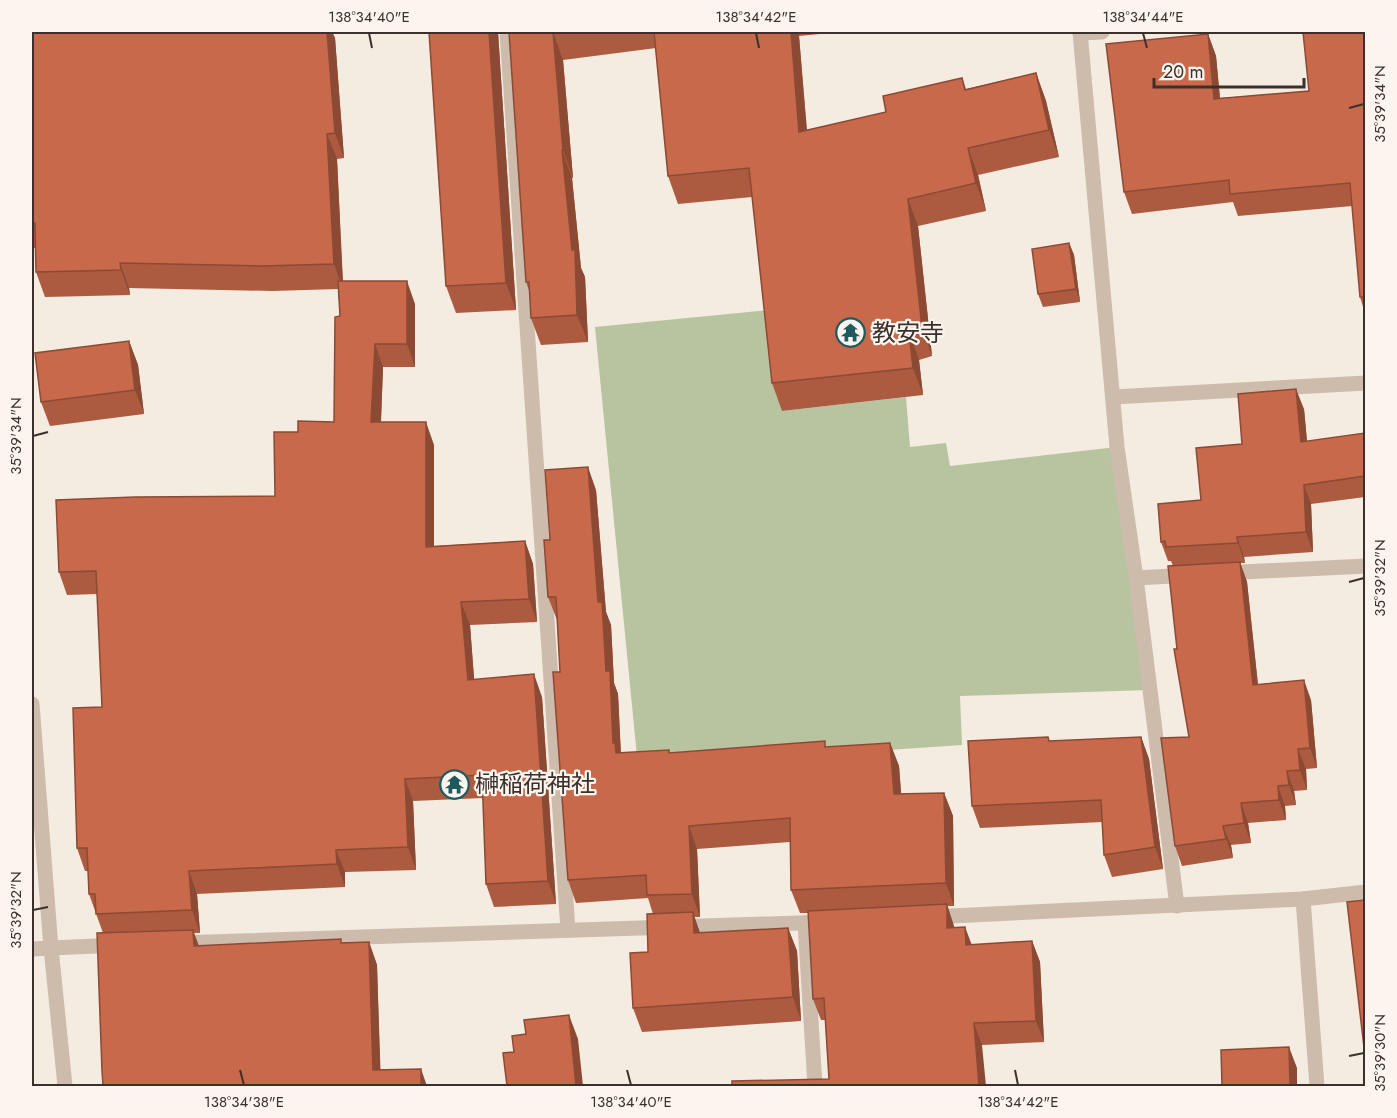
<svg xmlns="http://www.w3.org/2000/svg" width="1397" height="1118" font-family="Jost,'Noto Sans JP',sans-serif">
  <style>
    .green { fill: #b8c4a0 }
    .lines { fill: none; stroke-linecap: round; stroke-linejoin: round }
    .service { stroke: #cdbbac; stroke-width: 15 }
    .minor { stroke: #cdbbac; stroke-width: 15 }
    .tertiary { stroke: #cdbbac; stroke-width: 15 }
    .wall { fill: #ac5a40 }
    .shaded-wall { fill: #8c4a34 }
    .building { fill: #c8694b; stroke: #8c4a34; stroke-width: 1.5 }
    .ticks { fill: none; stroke: #3b302b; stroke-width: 2 }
    .labels { text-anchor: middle; stroke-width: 4.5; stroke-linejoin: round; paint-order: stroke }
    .poi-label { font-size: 24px; fill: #3b302b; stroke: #fbf5ee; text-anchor: start }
    .neatline { fill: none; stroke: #3b302b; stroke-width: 2 }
    .ticks-label { font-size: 15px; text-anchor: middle; fill: #3b302b }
  </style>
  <rect width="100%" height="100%" fill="#f4ebe1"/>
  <polygon class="green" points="770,310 782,411 906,397 910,447 946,443 950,466 1117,447 1149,690 960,696 962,745 638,767 595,327"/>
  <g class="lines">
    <g class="service">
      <polyline points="507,32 568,930"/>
      <polyline points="1113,397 1366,383"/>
      <polyline points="1223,573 1366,566"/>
      <polyline points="1136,578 1190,575"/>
      <polyline points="1303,899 1317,1086"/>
    </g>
    <g class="minor">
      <polyline points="1080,32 1117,447 1136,578 1177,906"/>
      <polyline points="1080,33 1102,32"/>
      <polyline points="930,917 1303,899 1366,892"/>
      <polyline points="805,923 815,1086"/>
      <polyline points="178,943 829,922"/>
      <polyline points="65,1086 51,948 118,945"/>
    </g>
    <polyline class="tertiary" points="32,704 51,948 32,949"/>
  </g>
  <g class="wall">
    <polygon points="32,32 332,32 335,38 344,158 337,159 343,281 415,304 415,367 383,367 381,422 434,445 434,546 525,541 533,564 537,622 470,625 474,680 542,697 556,904 494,907 486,884 483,798 413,801 416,870 345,872 345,887 197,894 200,933 194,933 199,946 369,942 377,965 380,1070 103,1086 103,933 89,894 88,871 85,871 77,848 102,707 97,594 67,595 59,572 275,496 298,432 334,422 340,316 338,289 272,291 129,288 130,295 45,297 36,272 36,248 34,248 32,242"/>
    <polygon points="429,32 498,32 516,310 456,313 446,286"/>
    <polygon points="509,32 840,32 799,36 807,130 886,112 962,78 966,89 1036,73 1046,101 1059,157 978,175 986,211 918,226 932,356 919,360 923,395 782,411 772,383 752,197 678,204 668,176 656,48 563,60 573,178 572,178 581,268 585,277 588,342 541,345 531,318 530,293 526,282"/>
    <polygon points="1365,32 1365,313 1360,297 1352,206 1238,216 1233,202 1132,214 1124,192 1208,34 1216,56 1220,98 1309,91"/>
    <polygon points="1069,243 1074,255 1080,302 1043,307 1038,294"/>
    <polygon points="129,341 138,365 144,414 50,426 41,402"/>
    <polygon points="1304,409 1307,442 1365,433 1365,497 1311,504 1313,552 1244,557 1245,563 1240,563 1247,582 1258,684 1311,700 1317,768 1306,769 1307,790 1294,791 1296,805 1285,806 1286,820 1248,823 1251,843 1231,845 1233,858 1182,866 1175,846 1189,737 1177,649 1173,566 1171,561 1168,561 1161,542 1201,500 1242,444"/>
    <polygon points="596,490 606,612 611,625 614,683 618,694 621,753 670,753 827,747 890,743 899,766 901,794 944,793 953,816 954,906 947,906 954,928 965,927 971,945 1032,941 1040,962 1044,1042 982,1045 829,1079 825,1020 821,1020 813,999 808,913 800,913 791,890 790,842 697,849 700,917 694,917 700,933 788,928 797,951 801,1021 642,1032 633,1008 648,952 653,914 648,898 576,903 568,880 560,672 557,620 548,597 550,540"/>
    <polygon points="1141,737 1149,759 1163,869 1112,877 1104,855 1102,822 980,828 972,806 1050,741"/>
  </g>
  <g class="shaded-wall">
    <polygon points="327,32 332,32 335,38 344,158 335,133"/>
    <polygon points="489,32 498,32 516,310 506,283"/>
    <polygon points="553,32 563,60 573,178 563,150"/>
    <polygon points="791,32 798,32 799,36 809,159 799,132"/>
    <polygon points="1208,34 1216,56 1222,121 1214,99"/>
    <polygon points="1036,73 1046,101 1059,157 1049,130"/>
    <polygon points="327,134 337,159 343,289 334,264"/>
    <polygon points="968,148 978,175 986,211 976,183"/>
    <polygon points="562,150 572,178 581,268 585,277 588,342 577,315 572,250"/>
    <polygon points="908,199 918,226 932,356 922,328"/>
    <polygon points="1069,243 1074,255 1080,302 1076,289"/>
    <polygon points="120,263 129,288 130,295 121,270"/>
    <polygon points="407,281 415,304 415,367 407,344"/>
    <polygon points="909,333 919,360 923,395 913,368"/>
    <polygon points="129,341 138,365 144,414 135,390"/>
    <polygon points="375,344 383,367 380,444 371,422"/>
    <polygon points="1296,389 1304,409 1309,462 1301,442"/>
    <polygon points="426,422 434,445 434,570 426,547"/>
    <polygon points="588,467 596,490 606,612 611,625 614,683 618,694 621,759 616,753 613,743 598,602"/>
    <polygon points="1304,485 1311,504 1313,552 1306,532"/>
    <polygon points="1237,537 1244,557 1245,563 1238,543"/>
    <polygon points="525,541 533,564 537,622 529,599"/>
    <polygon points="1240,562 1247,582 1260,705 1253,685"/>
    <polygon points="461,602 470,625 476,703 468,680"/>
    <polygon points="534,674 542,697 556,904 548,881"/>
    <polygon points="1304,680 1311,700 1317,768 1310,748"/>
    <polygon points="1141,737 1149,759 1163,869 1155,847"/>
    <polygon points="890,743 899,766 903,817 894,794"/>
    <polygon points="1298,749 1306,769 1307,790 1300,770"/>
    <polygon points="1287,771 1294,791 1296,805 1289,785"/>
    <polygon points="405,779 413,801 416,870 408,847"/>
    <polygon points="1278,786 1285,806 1286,820 1279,800"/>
    <polygon points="944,793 953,816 954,906 946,883"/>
    <polygon points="1241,803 1248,823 1251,843 1244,823"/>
    <polygon points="689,826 697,849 700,917 692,894"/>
    <polygon points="1223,826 1231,845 1233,858 1226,839"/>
    <polygon points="336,850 345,872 345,887 337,864"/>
    <polygon points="189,871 197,894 200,933 192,910"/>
    <polygon points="947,904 954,926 955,950 947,928"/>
    <polygon points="693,912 701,936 694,933"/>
    <polygon points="965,927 973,948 966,945"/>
    <polygon points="788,928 797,951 801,1021 793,997"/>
    <polygon points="193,930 201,953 194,946"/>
    <polygon points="1032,941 1040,962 1044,1042 1036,1021"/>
    <polygon points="369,942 377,965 381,1086 373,1070"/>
    <polygon points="569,1015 578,1039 583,1086 576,1086"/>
    <polygon points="974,1023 982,1045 986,1086 979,1086"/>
    <polygon points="1289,1047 1297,1068 1297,1086 1290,1086"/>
    <polygon points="421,1069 427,1086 421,1086"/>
  </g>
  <g class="building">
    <polygon points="32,32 327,32 335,133 327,134 334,264 263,266 120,263 121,270 36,272 35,223 32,223"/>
    <polygon points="429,32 489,32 506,283 446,286"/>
    <polygon points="509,32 560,32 553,32 563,150 562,150 572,250 575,250 577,315 531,318 529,282 526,282"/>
    <polygon points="654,32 791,32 799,132 886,112 883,96 962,78 965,90 1036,73 1049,130 968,148 976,183 908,199 922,328 909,333 913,368 772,383 749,168 668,176"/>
    <polygon points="1303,32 1365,32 1365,297 1360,297 1350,183 1230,194 1229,180 1124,192 1106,44 1208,34 1214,99 1309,91"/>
    <polygon points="1069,243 1076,289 1038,294 1032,249"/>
    <polygon points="338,281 407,281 407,344 375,344 371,422 426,422 426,547 525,541 529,599 461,602 468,680 534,674 548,881 486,884 482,775 405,779 408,847 336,850 337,864 189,871 192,910 96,914 95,894 89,894 87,848 77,848 73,708 102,707 96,571 59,572 56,500 135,497 275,496 274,432 298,432 298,421 334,422 335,317 340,316"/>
    <polygon points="129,341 135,390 41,402 35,353"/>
    <polygon points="1296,389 1301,442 1365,433 1365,476 1304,485 1306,532 1237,537 1238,543 1166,547 1165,541 1161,542 1158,504 1201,500 1196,448 1242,444 1238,394"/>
    <polygon points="588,467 598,602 602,602 606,671 610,671 613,743 615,742 616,753 669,750 669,753 825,741 825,747 890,743 894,794 944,793 946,883 791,890 790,818 689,826 692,894 647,895 646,875 568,880 553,672 560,672 556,597 548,597 544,540 550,540 545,470"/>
    <polygon points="1240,562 1253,685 1304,680 1310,748 1298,749 1300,770 1287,771 1289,785 1278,786 1279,800 1241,803 1244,823 1223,826 1226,839 1175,846 1161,738 1189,737 1174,649 1177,649 1168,566"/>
    <polygon points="1048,737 1049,741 1141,737 1155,847 1104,855 1101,800 972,806 968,741"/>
    <polygon points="1365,900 1365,1056 1347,902"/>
    <polygon points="947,904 947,928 965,927 966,945 1032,941 1036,1021 974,1023 979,1086 732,1086 732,1081 829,1079 824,998 813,999 808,911"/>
    <polygon points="693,912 694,933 788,928 793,997 633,1008 630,953 648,952 647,914"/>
    <polygon points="193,930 194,946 341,939 341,943 369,942 373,1070 421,1069 421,1086 103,1086 102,1071 97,933"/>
    <polygon points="569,1015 576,1086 507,1086 503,1053 514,1052 512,1036 526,1034 524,1020"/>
    <polygon points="1289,1047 1290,1086 1222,1086 1221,1050"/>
  </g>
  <path class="ticks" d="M369 33 372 48M756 33 759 48M1143 33 1147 48M1349 108 1364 104M33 436 48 432M1349 582 1364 578M33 910 48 907M1349 1056 1364 1053M240 1070 244 1085M627 1070 631 1085M1015 1070 1018 1085"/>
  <defs>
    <symbol id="temple-ring" viewBox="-11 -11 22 22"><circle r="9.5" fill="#fbf5ee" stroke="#1f5a5e" stroke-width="1.5"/><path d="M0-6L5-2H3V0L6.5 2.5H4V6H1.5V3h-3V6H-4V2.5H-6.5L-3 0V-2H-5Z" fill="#1f5a5e"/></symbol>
  </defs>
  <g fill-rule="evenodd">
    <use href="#temple-ring" x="834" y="316" width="33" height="33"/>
    <use href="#temple-ring" x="438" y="768" width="33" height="33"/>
  </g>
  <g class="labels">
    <g class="poi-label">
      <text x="872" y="341">教安寺</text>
      <text x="475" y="792">榊稲荷神社</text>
    </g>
  </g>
  <rect width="1397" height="1118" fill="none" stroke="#fbf5ee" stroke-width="66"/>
  <path d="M1154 78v9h150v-9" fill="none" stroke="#3b302b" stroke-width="3"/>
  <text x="1163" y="78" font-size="18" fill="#3b302b" stroke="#fbf5ee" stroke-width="4.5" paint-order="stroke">20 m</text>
  <rect x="33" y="33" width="1331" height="1052" class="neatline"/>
  <g class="ticks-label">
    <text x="369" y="22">138°34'40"E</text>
    <text x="756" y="22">138°34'42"E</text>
    <text x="1143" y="22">138°34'44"E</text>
    <text transform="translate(1380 104) rotate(-90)" y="5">35°39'34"N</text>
    <text transform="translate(16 436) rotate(-90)" y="5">35°39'34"N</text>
    <text transform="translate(1380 578) rotate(-90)" y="5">35°39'32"N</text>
    <text transform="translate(16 910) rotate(-90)" y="5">35°39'32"N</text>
    <text transform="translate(1380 1053) rotate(-90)" y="5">35°39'30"N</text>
    <text x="244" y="1107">138°34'38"E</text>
    <text x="631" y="1107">138°34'40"E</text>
    <text x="1018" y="1107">138°34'42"E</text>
  </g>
</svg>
